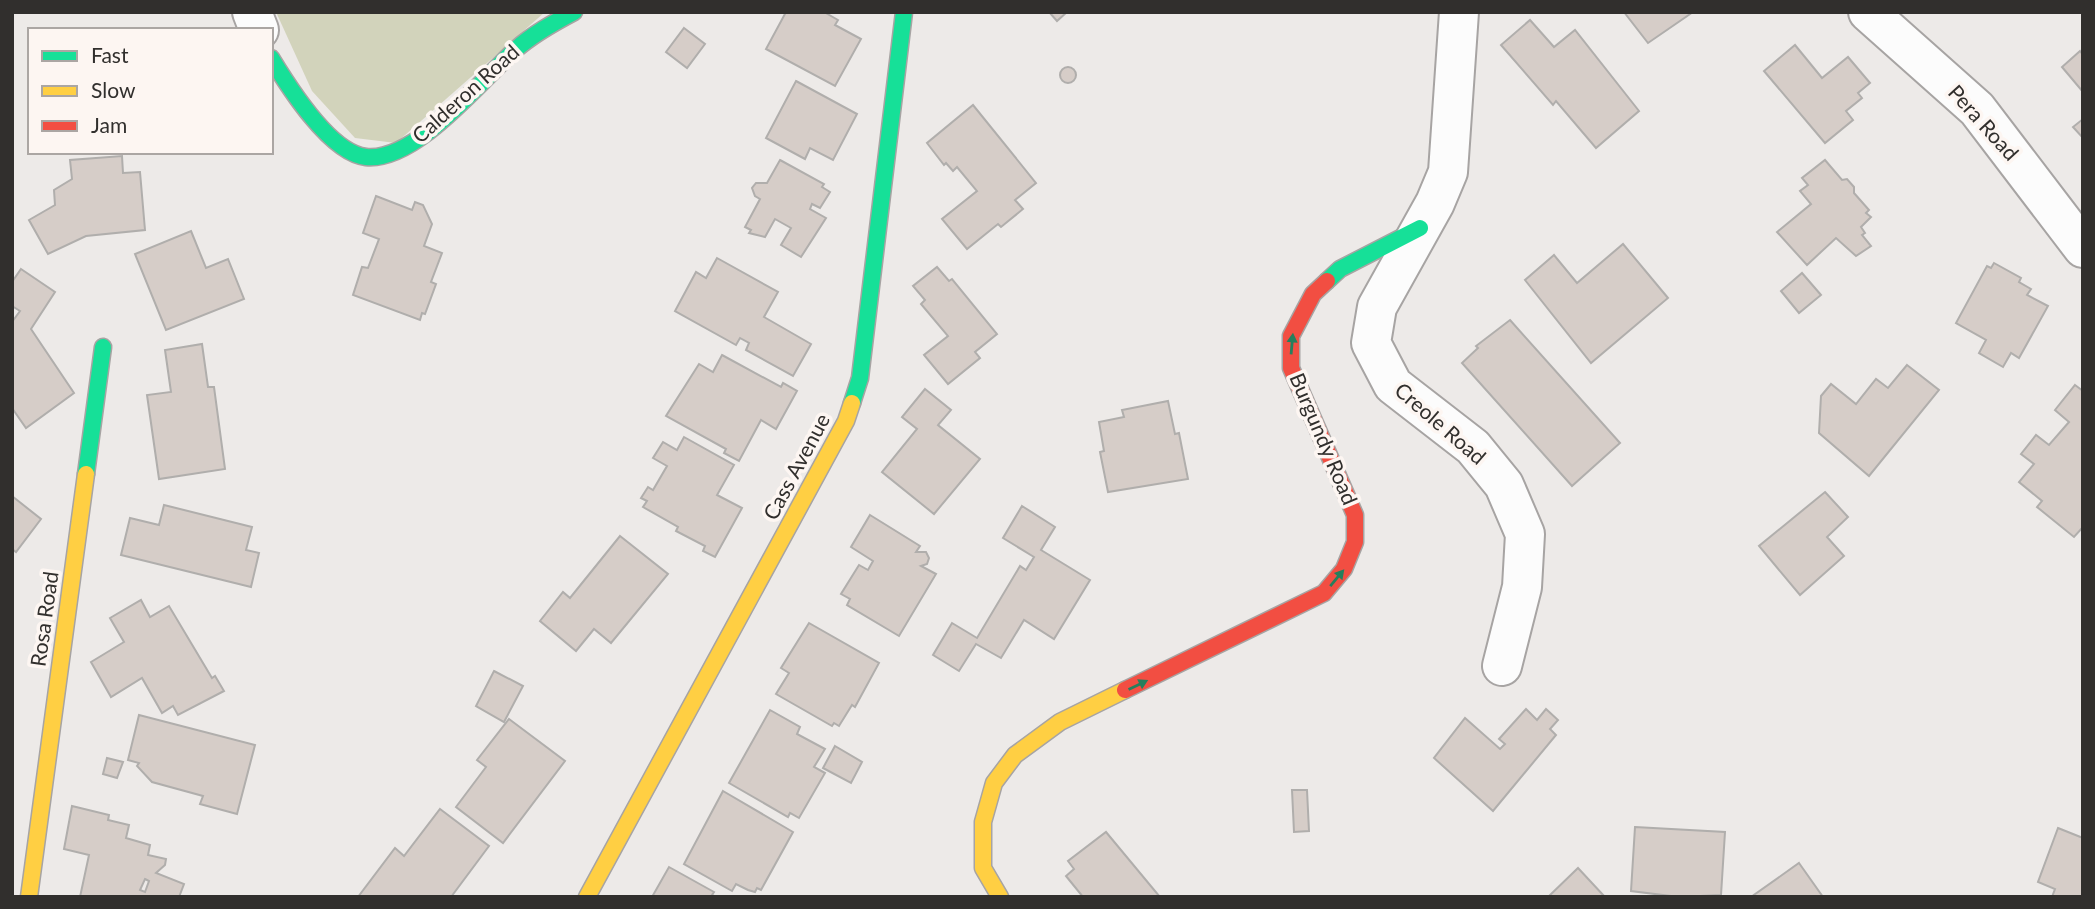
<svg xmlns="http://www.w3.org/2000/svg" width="2095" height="909" font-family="Lato,sans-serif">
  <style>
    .green { fill: #d2d3bb }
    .building { fill: #d6cdc8; stroke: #b0aeac; stroke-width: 2; fill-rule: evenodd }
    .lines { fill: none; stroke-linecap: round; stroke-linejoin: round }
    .street-casing { stroke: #a7a4a3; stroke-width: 42 }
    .fast-casing { stroke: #a7a4a3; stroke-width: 19 }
    .slow-casing { stroke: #a7a4a3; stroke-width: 19 }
    .jam-casing { stroke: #a7a4a3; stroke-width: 19 }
    .street { stroke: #fcfcfc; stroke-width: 38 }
    .fast { stroke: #16e098; stroke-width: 16 }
    .slow { stroke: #ffcf43; stroke-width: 16 }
    .jam { stroke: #f24e42; stroke-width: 16 }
    .oneway { fill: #257f5d }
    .labels { text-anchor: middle; stroke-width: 7; stroke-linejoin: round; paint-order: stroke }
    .street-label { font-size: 21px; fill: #312f2d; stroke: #fdf6f2 }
  </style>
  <rect width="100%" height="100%" fill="#edeae8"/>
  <polygon class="green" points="276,12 545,12 396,143 355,138 312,91"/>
  <g class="building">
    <polygon points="786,12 824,12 838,20 835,25 861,39 835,86 766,49"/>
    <polygon points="1049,12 1067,12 1057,21"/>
    <polygon points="1624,12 1693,12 1648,43"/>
    <polygon points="1530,20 1554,47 1575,30 1639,111 1596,148 1556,101 1553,105 1501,45"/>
    <polygon points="684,28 705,44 687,68 666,52"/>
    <polygon points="1795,45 1822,78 1848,57 1870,83 1858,93 1862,98 1846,111 1853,120 1825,143 1764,71"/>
    <polygon points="2080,51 2083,55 2083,92 2062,67"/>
    <circle cx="1068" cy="75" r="8"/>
    <polygon points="796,81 857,114 833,160 810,148 805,159 766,138"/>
    <polygon points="973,105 1036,183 1015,200 1023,209 1001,227 998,224 967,249 942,219 977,191 957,167 953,171 946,163 944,165 927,143"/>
    <polygon points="2083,119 2083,138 2073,127"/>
    <polygon points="122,156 123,173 140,172 145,230 86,236 48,254 29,220 55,205 54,190 72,179 70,160"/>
    <polygon points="780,160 824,184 822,187 830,192 820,208 812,204 810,209 826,218 801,257 781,245 791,228 775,219 765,237 749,233 751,230 745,227 760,199 755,196 752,188 756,183 767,183"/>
    <polygon points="1825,160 1842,180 1847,179 1854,187 1854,193 1869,210 1866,213 1871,217 1861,227 1865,233 1862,235 1871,246 1856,256 1836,238 1807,265 1777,232 1811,204 1800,191 1808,185 1802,178"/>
    <polygon points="376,196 412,210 415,202 423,205 432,224 424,246 442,253 431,282 436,284 425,314 422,313 420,320 353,295 362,267 368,268 379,239 363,233"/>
    <polygon points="191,231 206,268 228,259 244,299 166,330 135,254"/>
    <polygon points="1623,244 1668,298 1591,363 1525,280 1554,255 1577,283"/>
    <polygon points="717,258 778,292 764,317 811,344 793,376 746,350 749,343 740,338 736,345 675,311 696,272 706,278"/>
    <polygon points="1994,263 2021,278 2019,282 2031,289 2027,295 2048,306 2019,358 2011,353 2003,367 1979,353 1986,340 1956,323 1987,266 1991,268"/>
    <polygon points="937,267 949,281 952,279 997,334 975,352 980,358 948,384 924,355 948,336 921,304 925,300 913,286"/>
    <polygon points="21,269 55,292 31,329 74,393 26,428 12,408 12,322 20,311 12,306 12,282"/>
    <polygon points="1802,273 1821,295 1799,313 1781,291"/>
    <polygon points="1510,320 1620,443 1572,486 1462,363 1478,348 1476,346"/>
    <polygon points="202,344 208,387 214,387 225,469 159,479 147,395 171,392 165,350"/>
    <polygon points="722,355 781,387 783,383 797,391 776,429 761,420 739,461 724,453 726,449 666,416 699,364 713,372"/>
    <polygon points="1907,365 1939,390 1869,476 1819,433 1821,396 1831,384 1856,404 1876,379 1888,388"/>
    <polygon points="2075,385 2083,391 2083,527 2074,537 2037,507 2042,501 2019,482 2034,464 2021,454 2036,435 2049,445 2069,422 2055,410"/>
    <polygon points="925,389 951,410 938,425 980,459 934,514 882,472 917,429 902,417"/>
    <polygon points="1168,401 1175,434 1179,433 1188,479 1108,492 1100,452 1104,451 1099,422 1124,417 1122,410"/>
    <polygon points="684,437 734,465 717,495 742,508 715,557 703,551 705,546 676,531 678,527 643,507 647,501 641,498 648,487 653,490 667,466 653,458 663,442 677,450"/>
    <polygon points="1825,492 1848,517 1827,537 1844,556 1800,595 1759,546"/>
    <polygon points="12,496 41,519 16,552 12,549"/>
    <polygon points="164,505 252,527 246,550 259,553 251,587 121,555 130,518 159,525"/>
    <polygon points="1022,506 1055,527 1041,550 1090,580 1054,639 1024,620 1001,658 976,644 959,671 933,655 952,623 977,638 1020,566 1026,570 1034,557 1003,538"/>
    <polygon points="870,515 920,546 916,552 926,552 929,558 927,564 921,566 936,574 899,636 847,605 850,599 841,594 859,565 868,570 873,561 851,547"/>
    <polygon points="620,536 668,574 611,643 594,629 576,651 540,621 563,592 570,598"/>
    <polygon points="141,600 150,617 169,606 212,678 215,676 224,691 178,715 173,706 162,713 142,678 111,697 91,662 124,642 110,618"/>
    <polygon points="809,623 879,663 855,707 852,705 839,726 834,723 832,726 776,694 789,673 781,668"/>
    <polygon points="494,671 523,686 504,722 476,706"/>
    <polygon points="1526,709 1537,720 1546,709 1558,720 1550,729 1556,735 1493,811 1434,758 1465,718 1500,749 1505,744 1499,739"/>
    <polygon points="770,710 800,727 797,734 825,749 814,767 825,773 799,818 790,813 788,817 729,783"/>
    <polygon points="139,715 255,745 237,814 200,804 203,796 152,782 137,766 139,763 128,760"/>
    <polygon points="509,719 565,761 503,843 456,807 486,767 477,760"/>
    <polygon points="835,746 862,762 851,783 823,768"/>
    <polygon points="107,758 123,762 117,778 103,774"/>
    <polygon points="1292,790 1307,790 1309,831 1294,832"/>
    <polygon points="723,791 793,832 761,890 757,888 755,892 748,890 736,884 732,891 684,864"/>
    <path d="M72 806 109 815 108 820 129 825 126 838 150 845 148 855 166 859 165 865 156 873 184 884 179 897H80L89 855 64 849ZM145 879 149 881 145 892 140 890Z"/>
    <polygon points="440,809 489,846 451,897 358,897 395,848 404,856"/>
    <polygon points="1635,827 1725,832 1721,895 1679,897 1631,891"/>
    <polygon points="2058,828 2083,838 2083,897 2052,897 2055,889 2038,882"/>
    <polygon points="1106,832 1160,897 1083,897 1066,876 1074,869 1068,861"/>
    <polygon points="1799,863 1823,897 1751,897"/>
    <polygon points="669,867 714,892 712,895 716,897 652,897"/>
    <polygon points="1578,868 1605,897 1548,897"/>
  </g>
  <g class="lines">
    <defs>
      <g id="street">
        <polyline points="252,12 259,30"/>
        <polyline points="1459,12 1448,172 1435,203 1377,307 1371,343 1393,385 1473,447 1504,485 1525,534 1522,587 1502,666"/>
        <polyline points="1868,12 1977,109 2083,248"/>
      </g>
      <g id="fast">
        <path d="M271 58C288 86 330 153 366 157 416 162 481 80 515 50 533 34 553 23 574 12"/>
        <polyline points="1327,281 1340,269 1420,228"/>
        <polyline points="852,403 860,378 904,12"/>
        <polyline points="86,474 103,347"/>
      </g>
      <g id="slow">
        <polyline points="29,897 86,474"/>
        <polyline points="587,897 846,421 852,403"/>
        <polyline points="1000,897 983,868 983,822 994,783 1015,755 1060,722 1125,690"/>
      </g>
      <polyline id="jam" points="1125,690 1324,593 1344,569 1355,542 1355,515 1291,368 1291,336 1313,294 1327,281"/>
    </defs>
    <use href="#street" class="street-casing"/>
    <use href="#fast" class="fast-casing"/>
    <use href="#slow" class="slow-casing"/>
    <use href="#jam" class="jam-casing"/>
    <use href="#street" class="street"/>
    <use href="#fast" class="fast"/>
    <use href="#slow" class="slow"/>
    <use href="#jam" class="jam"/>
  </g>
  <defs><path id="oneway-solid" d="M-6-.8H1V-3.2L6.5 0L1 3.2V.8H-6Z" transform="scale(1.75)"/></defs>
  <g class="oneway">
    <use href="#oneway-solid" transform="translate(1292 344) rotate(-85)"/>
    <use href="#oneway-solid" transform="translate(1337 578) rotate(-50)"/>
    <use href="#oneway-solid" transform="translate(1138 685) rotate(-26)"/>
  </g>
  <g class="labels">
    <g class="street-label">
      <text transform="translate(466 94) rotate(-42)" y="7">Calderon Road</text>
      <text transform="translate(1983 123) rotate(48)" y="7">Pera Road</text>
      <text transform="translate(1440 424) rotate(41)" y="7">Creole Road</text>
      <text transform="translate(1323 439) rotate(67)" y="7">Burgundy Road</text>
      <text transform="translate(797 467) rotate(-62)" y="7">Cass Avenue</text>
      <text transform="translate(45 619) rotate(-82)" y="7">Rosa Road</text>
    </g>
  </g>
  <rect width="2095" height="909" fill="none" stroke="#312f2d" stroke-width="28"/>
  <rect x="28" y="28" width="245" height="126" fill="#fdf6f2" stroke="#aba6a3" stroke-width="2"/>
  <rect x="42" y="51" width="35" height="10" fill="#16e098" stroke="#aba6a3" stroke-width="2"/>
  <text x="91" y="63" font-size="21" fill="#312f2d">Fast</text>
  <rect x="42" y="86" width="35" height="10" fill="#ffcf43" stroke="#aba6a3" stroke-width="2"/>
  <text x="91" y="98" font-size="21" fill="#312f2d">Slow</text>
  <rect x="42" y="121" width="35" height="10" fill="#f24e42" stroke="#aba6a3" stroke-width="2"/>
  <text x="91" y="133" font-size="21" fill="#312f2d">Jam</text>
</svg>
